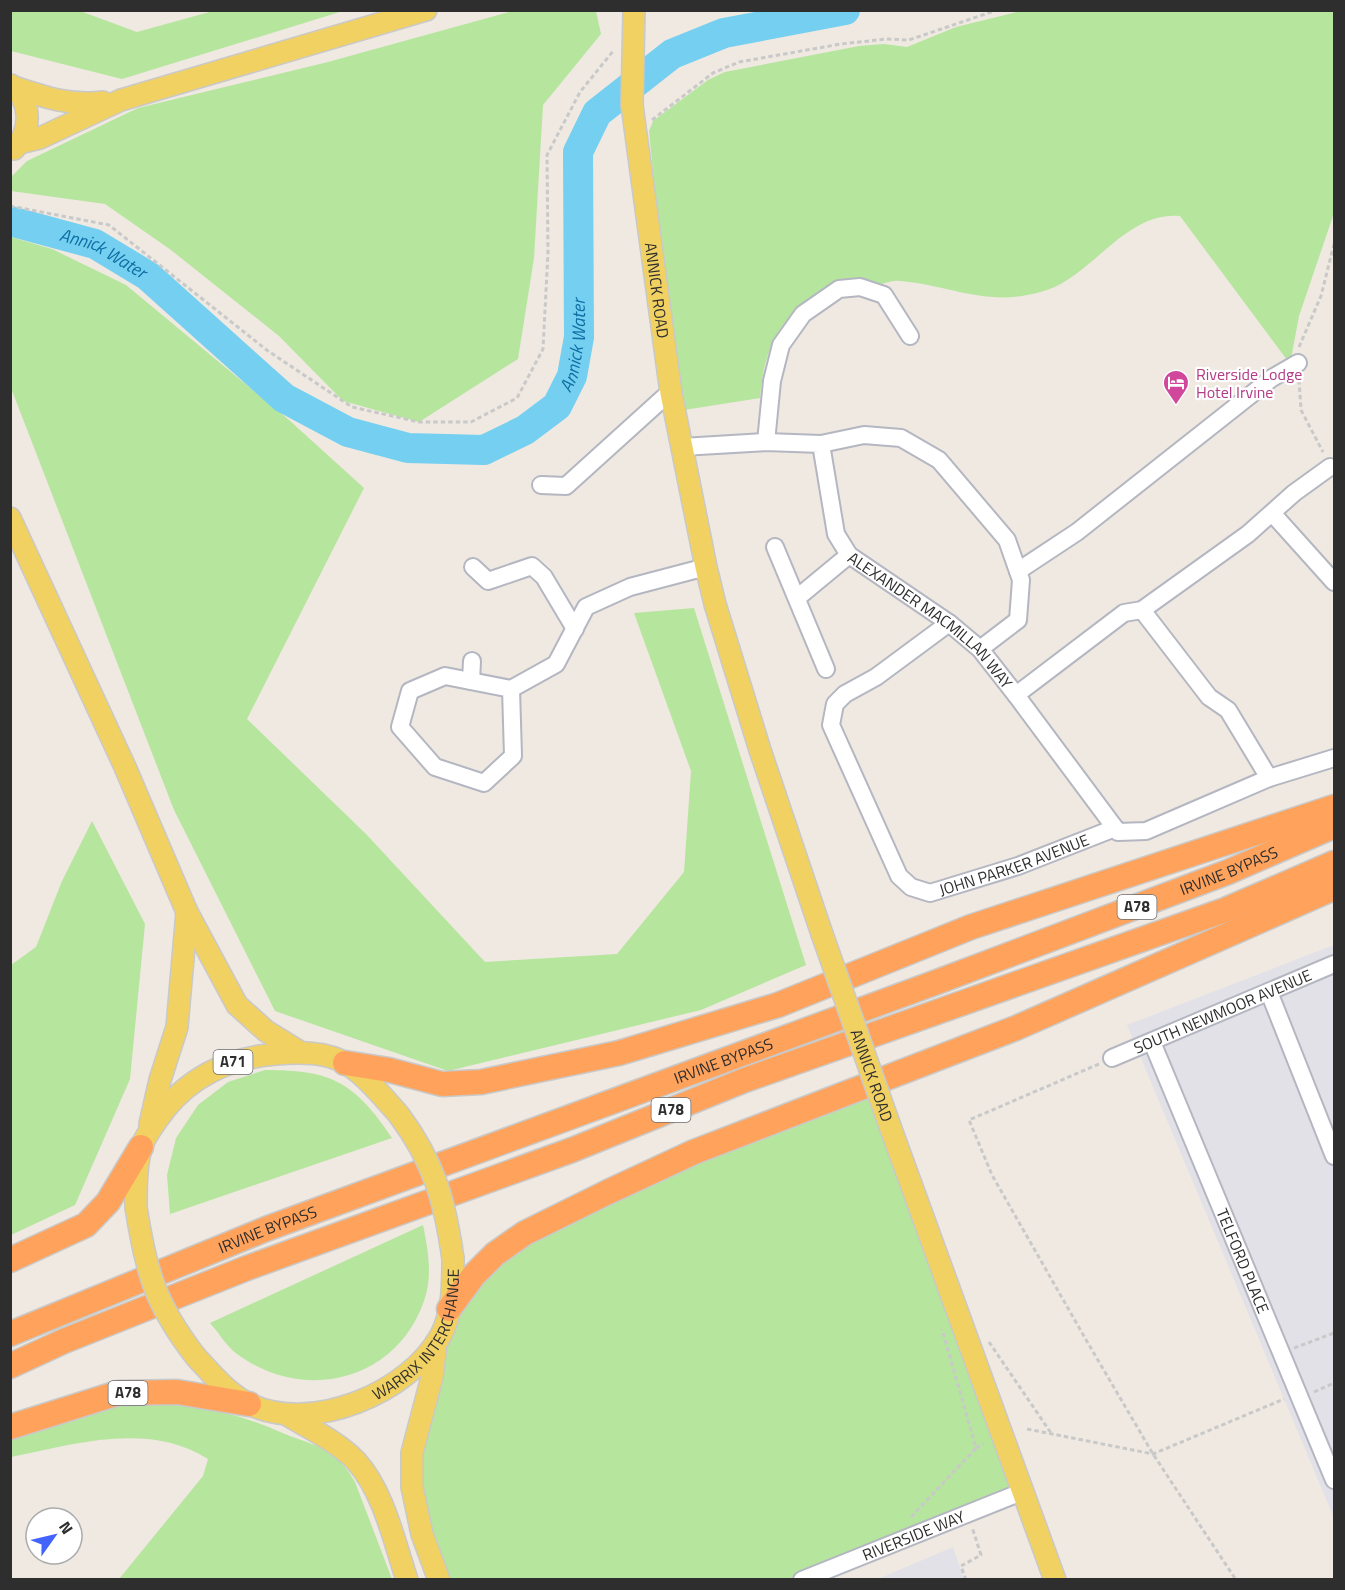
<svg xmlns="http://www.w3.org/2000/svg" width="1345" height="1590" font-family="'Titillium Web',sans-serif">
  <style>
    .industrial { fill: #e3e1e8 }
    .green { fill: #b6e59e }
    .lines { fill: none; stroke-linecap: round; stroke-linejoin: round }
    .river { stroke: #75cff0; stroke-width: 30 }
    .minor-casing { stroke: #b4b7c1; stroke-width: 20 }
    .major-casing { stroke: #c9c9c9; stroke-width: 24 }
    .highway-casing { stroke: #c9c9c9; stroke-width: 27 }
    .path { stroke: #c9c9c9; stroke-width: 3; stroke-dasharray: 4.5 3; stroke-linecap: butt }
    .minor { stroke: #fff; stroke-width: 16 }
    .major { stroke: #f2d163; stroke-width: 21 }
    .highway { stroke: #ffa35c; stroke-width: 24 }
    .major-bridge-casing { stroke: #c9c9c9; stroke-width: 24; stroke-linecap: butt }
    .major-bridge { stroke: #f2d163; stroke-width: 21 }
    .labels { text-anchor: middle; stroke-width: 4.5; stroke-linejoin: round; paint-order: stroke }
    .shield { fill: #fff; stroke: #6d6d6d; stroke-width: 1.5 }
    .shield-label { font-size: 15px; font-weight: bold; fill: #2e2e2e }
    .street-label { font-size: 16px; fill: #2e2e2e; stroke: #fff }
    .hotel-label { font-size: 16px; fill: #b23c85; stroke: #fff; text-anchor: start }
    .water-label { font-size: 18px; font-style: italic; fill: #0d6fa3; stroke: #fff }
  </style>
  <rect width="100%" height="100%" fill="#efe9e1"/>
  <g class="industrial">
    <polygon points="1334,945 1334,1518 1127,1025"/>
    <polygon points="953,1547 964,1579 878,1579"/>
  </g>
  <g class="green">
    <polygon points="11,10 80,11 137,32 213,11 343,11 122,79 11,51"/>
    <polygon points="516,10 596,11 601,34 543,105 534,258 518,359 419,422 343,401 279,336 171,250 105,204 11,191 11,177 27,161 138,108 328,62"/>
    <path d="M1331 10 1334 14V213L1299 316 1290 364 1180 216C1126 211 1094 274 1047 290 989 309 956 286 900 281 889 280 883 285 874 286 868 288 861 286 855 287 846 288 835 295 826 299 817 303 805 306 797 312 771 329 762 369 760 398L684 410 660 244 649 131 653 121 708 80 725 72 859 46 884 44 907 47 956 27 1021 11Z"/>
    <polygon points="11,237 52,249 126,285 289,420 364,488 247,719 366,834 485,962 617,954 684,872 691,771 634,613 694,608 806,965 701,1010 448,1071 275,1011 174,810 11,388"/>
    <polygon points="92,821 145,924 130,1079 75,1205 11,1235 11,965 36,947 62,881"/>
    <path d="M265 1070C332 1070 354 1082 392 1138L170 1214 167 1175 176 1138 198 1105 228 1082Z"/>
    <polygon points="875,1084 1024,1491 799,1579 443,1580 412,1487 432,1377 464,1289 507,1246"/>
    <path d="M423 1225C428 1250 433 1276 424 1301 396 1382 303 1403 237 1354 227 1347 219 1333 210 1323Z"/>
    <path d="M117 1395C172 1403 227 1408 278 1431 313 1447 333 1443 355 1482L392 1579H119L203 1476 208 1459C149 1421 74 1444 11 1457V1429Z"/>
  </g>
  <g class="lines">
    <path class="river" id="s1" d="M10 221 95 244 148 276 284 398 348 432 408 448 484 450 525 430 557 406 572 376 579 337 578 152 597 113 672 54 724 33 845 10"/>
    <defs>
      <g id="minor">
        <polyline points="766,442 772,381 781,345 803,314 839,289 860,287 884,295 910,336"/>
        <polyline points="821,444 864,435 901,438 939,460 1007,540 1021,580 1018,620 980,649"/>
        <path id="s2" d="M682 447 766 442 821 444 836 534 849 555 949 623 980 649 1016 695 1124 613 1142 610 1248 534 1294 493 1330 467"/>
        <polyline points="541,485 566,486 671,391"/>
        <polyline points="1273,514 1334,582"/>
        <polyline points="775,547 826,669"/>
        <polyline points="473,567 488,581 532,566 544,577 575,629"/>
        <polyline points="1018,571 1077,532 1272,378 1298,363"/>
        <polyline points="797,598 849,555"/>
        <polyline points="1142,610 1209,697 1228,710 1269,778"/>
        <path id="s3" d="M949 623 876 677 845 694 835 704 831 725 899 876 911 887 930 893 1018 866 1115 828"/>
        <polyline points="471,681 472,661"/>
        <polyline points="511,689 513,756 484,783 435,767 400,727 410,691 445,676 511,689 556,664 586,607 630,587 706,567"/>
        <polyline points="1016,695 1118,832 1146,831 1269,778 1334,758"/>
        <polyline points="1269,992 1334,1156"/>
        <path id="s4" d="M1152 1042 1334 1480"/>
        <path id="s5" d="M1112 1058 1334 964"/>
        <path id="s6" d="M802 1580 1024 1491"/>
      </g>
      <g id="major">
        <path id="s7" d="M634 10 632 105 671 393 706 567 715 604 760 750 822 934"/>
        <path d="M11 85C32 101 32 131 14 149"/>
        <path d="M14 87C44 97 70 106 103 102"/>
        <polyline points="19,143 40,138 121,100 426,10"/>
        <polyline points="10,518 125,767 187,912 237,1005 266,1031 300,1052"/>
        <polyline points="150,1124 160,1080 177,1027 187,912"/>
        <polyline points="891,1129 1055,1580"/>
        <path d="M136 1207C136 1188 136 1167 141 1148 144 1138 151 1129 157 1120 185 1079 227 1058 276 1054 298 1052 327 1051 347 1064 367 1077 383 1097 399 1115"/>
        <polyline points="436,1343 432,1377 412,1453 412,1487 422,1534 439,1580"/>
        <path id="s8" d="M196 1357C212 1374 229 1395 251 1405 313 1433 409 1393 441 1335 453 1312 453 1284 453 1259"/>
        <path d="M287 1415C309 1428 338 1442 356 1461 384 1492 394 1541 407 1580"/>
      </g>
      <g id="highway">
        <polyline points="345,1063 389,1070 442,1084 481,1082 619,1053 778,1005 971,927 1334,807"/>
        <polyline points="10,1260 86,1225 108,1202 141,1147"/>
        <polyline points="449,1309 474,1275 495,1254 525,1233 608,1192 694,1152 1016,1028 1334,888"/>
        <path id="s9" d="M10 1334 266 1229 937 982 1228 872 1334 826"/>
        <polyline points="10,1366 64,1341 247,1268 572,1150 745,1080 1225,910 1334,863"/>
        <polyline points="10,1427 118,1393 177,1392 249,1404"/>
      </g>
    </defs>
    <use href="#minor" class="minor-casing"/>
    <use href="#major" class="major-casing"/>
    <use href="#highway" class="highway-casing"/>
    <g class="path">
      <polyline points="652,120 713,73 739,62 841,44 886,39 909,40 997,10"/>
      <polyline points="10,206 109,225 268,351 352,407 419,422 471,422 517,398 543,349 548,252 547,155 580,92 614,50"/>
      <polyline points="1299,347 1321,296 1334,244"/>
      <polyline points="1299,380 1301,410 1323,452"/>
      <polyline points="1099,1064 969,1120 992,1175 1085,1338 1153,1454 1236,1580"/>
      <polyline points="989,1342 1051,1433"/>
      <polyline points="1294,1348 1334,1333"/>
      <polyline points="1314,1392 1334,1383"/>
      <polyline points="1027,1429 1153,1454 1284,1399"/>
      <polyline points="976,1448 984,1444"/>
      <polyline points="911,1517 976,1448 942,1329"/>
      <polyline points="966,1580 961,1566 981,1555 972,1527"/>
    </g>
    <use href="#minor" class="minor"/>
    <use href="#major" class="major"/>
    <use href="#highway" class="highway"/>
    <defs>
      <g id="major-bridge">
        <path id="s10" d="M822 934 891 1129"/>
        <path d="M399 1115C434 1162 445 1201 453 1259"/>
        <path d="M136 1207C146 1272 155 1304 196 1357"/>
      </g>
    </defs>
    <use href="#major-bridge" class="major-bridge-casing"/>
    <use href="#major-bridge" class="major-bridge"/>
  </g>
  <defs>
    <symbol id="hotel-pin" viewBox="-11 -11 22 30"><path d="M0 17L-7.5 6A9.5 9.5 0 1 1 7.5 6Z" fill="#d1479c" stroke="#fff"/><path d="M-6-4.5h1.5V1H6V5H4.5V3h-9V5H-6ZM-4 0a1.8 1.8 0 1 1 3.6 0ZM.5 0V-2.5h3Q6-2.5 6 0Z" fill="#fff"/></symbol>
  </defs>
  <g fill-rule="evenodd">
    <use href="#hotel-pin" x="1161" y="368" width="30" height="40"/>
  </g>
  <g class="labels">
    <g class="shield">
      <rect x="1117.5" y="895" width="39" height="24" rx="4.5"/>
      <rect x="213.5" y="1050" width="39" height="24" rx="4.5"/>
      <rect x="651.5" y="1098" width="39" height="24" rx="4.5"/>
      <rect x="108.5" y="1381" width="39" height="24" rx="4.5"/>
    </g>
    <g class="shield-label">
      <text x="1137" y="912">A78</text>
      <text x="233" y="1067">A71</text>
      <text x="671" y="1115">A78</text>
      <text x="128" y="1398">A78</text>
    </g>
    <g class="street-label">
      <text dy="6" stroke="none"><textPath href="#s7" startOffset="282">ANNICK ROAD</textPath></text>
      <text dy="6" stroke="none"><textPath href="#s2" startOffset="360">ALEXANDER MACMILLAN WAY</textPath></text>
      <text dy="6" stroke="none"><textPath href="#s3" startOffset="452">JOHN PARKER AVENUE</textPath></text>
      <text dy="6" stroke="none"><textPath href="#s9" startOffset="1304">IRVINE BYPASS</textPath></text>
      <text dy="6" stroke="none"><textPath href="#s5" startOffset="120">SOUTH NEWMOOR AVENUE</textPath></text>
      <text dy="6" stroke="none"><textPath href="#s9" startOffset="764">IRVINE BYPASS</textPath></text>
      <text dy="6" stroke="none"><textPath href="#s10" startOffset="150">ANNICK ROAD</textPath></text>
      <text dy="6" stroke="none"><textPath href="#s9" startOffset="278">IRVINE BYPASS</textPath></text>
      <text dy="6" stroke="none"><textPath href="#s4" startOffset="237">TELFORD PLACE</textPath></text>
      <text dy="6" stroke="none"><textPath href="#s8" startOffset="280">WARRIX INTERCHANGE</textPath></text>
      <text dy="6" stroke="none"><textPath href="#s6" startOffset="120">RIVERSIDE WAY</textPath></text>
    </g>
    <g class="hotel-label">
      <text x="1196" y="380">Riverside Lodge<tspan x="1196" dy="18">Hotel Irvine</tspan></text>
    </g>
    <g class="water-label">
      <text dy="6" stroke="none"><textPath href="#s1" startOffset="99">Annick Water</textPath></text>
      <text dy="6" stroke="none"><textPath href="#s1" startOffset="693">Annick Water</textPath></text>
    </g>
  </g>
  <rect width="1345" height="1590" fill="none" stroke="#2e2e2e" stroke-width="24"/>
  <g transform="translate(54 1536) rotate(56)"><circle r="28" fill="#ffffff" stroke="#ababab" stroke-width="1.5"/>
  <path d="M0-4.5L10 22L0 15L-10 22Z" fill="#4264fb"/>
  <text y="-9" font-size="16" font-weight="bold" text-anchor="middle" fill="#2e2e2e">N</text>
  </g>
</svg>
